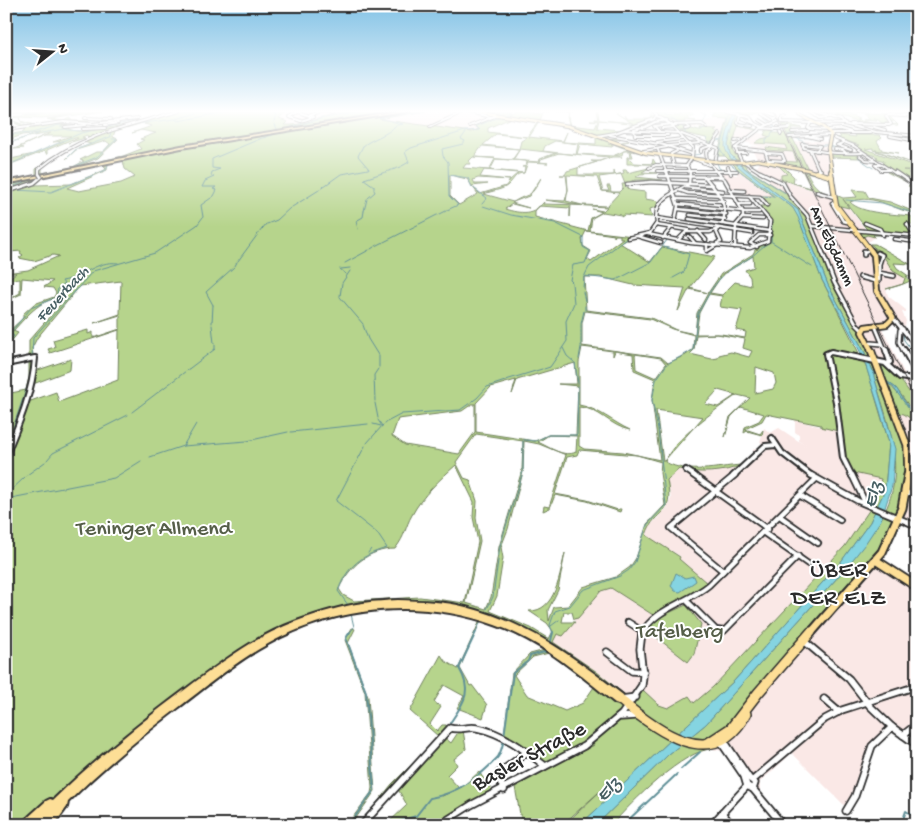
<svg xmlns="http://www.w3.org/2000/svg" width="923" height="831" font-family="'Gochi Hand',sans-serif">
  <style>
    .built { fill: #fae8e6; fill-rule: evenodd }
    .green { fill: #b6d48c; stroke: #70805c; fill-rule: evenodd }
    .water { fill: #85d4e1; stroke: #619098 }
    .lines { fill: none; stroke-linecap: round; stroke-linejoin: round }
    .stream-far1 { stroke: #619098; stroke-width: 1 }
    .stream { stroke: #619098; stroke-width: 2 }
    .minor-far5-casing { stroke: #2b2b2b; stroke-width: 4 }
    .minor-far4-casing { stroke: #2b2b2b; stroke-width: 5 }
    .minor-far3-casing { stroke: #2b2b2b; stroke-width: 6 }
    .minor-far2-casing { stroke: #2b2b2b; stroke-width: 8 }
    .minor-far1-casing { stroke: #2b2b2b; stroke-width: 8 }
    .minor-casing { stroke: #2b2b2b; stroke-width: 9 }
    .major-far5-casing { stroke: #2b2b2b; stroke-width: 4.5 }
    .major-far4-casing { stroke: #2b2b2b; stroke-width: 6 }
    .major-far3-casing { stroke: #2b2b2b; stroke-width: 8 }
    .major-far2-casing { stroke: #2b2b2b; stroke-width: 9 }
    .major-far1-casing { stroke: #2b2b2b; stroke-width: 11 }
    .major-casing { stroke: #2b2b2b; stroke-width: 12 }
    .highway-casing { stroke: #2b2b2b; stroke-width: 4 }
    .minor-far5 { stroke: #fff; stroke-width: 2 }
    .minor-far4 { stroke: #fff; stroke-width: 2.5 }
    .minor-far3 { stroke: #fff; stroke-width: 3 }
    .minor-far2 { stroke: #fff; stroke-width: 4 }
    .minor-far1 { stroke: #fff; stroke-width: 4.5 }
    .minor { stroke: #fff; stroke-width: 5.5 }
    .major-far5 { stroke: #fdde96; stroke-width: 2.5 }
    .major-far4 { stroke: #fdde96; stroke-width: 4 }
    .major-far3 { stroke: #fdde96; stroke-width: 4.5 }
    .major-far2 { stroke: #fdde96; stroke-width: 5.5 }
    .major-far1 { stroke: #fdde96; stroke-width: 7 }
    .major { stroke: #fdde96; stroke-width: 9 }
    .highway { fill: #fdde96; fill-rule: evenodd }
    .rail { stroke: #2b2b2b; stroke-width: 1 }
    .minor-bridge-far1-casing { stroke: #2b2b2b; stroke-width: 4; stroke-linecap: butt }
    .minor-bridge-casing { stroke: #2b2b2b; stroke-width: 5; stroke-linecap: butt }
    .major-bridge-casing { stroke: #2b2b2b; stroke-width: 4.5; stroke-linecap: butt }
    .minor-bridge-far1 { stroke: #fff; stroke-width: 2 }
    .minor-bridge { stroke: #fff; stroke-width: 2.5 }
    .major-bridge { stroke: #fdde96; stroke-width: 2.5 }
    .labels { text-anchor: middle; stroke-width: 4; stroke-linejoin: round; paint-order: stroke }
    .far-street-label { font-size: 16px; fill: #2b2b2b; stroke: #fff }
    .far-water-label { font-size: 16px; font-style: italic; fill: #465e62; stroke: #fff }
    .water-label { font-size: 20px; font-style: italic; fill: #465e62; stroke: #fff }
    .near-park-label { font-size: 22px; fill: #555e48; stroke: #fff }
    .near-street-label { font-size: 22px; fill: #2b2b2b; stroke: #fff }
    .near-neighbourhood-label { font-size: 24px; letter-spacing: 1px; fill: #2b2b2b; stroke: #fff }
  </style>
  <rect width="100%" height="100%" fill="#fff"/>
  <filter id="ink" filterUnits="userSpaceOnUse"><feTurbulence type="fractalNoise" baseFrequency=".02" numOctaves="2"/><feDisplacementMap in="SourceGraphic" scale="10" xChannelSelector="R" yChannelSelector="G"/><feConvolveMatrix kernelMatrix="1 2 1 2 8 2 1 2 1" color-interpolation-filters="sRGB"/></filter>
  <g filter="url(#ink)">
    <g class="built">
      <polygon points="288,111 367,111 324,117 292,126 284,124 278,119"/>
      <polygon points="426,111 465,111 497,117 477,127 479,129 472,132 379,119"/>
      <polygon points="774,111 781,120 815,191 830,195 835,194 837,206 849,208 868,233 861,232 863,237 867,235 875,237 870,241 865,241 875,252 882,254 890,267 905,277 903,284 886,288 888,296 906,310 906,312 902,312 906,321 905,326 894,324 881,326 917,399 917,409 903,381 891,371 884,373 885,380 860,329 837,293 811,227 786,193 766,181 774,178 751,166 757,167 760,162 767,163 757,159 751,146 762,147 734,139 737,126 745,127 758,130 757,132 771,137 766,139 760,138 755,143 785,145 787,150 766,148 767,150 793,152 798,162 771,161 771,163 779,166 788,175 783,176 782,180 812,190 783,130 780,130 779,127 781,126"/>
      <polygon points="718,118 729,119 723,137 713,136 713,131 716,130 675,127 666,119 704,121"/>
      <polygon points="799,140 831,142 830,152 827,154 829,173 808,169 794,142 799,142"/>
      <polygon points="737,171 740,171 774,196 746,195 744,189 730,189 728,181 718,173 726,172 737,175"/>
      <polygon points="895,413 904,414 917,423 917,525 896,516"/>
      <path d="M795 420 838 431 881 479 880 483 872 506 845 546 713 687 694 704 689 696 669 708 660 705 643 691 637 701 629 698 597 672 553 642 557 634 575 622 574 619 578 618 601 591 611 588 653 615 685 598 706 583 679 559 680 556 646 536 649 527 667 508 671 498 667 480 679 469 721 470 740 467 752 454 754 448 759 449 764 444 760 442 764 428 770 433 779 428 806 446 799 441V435L795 432ZM685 605 701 624 694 654 689 662 653 636 660 617Z"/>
      <polygon points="872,561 917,591 917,724 903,735 890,726 871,744 846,807 792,753 760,782 760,790 755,795 748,791 743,787 742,778 726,755 722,751 712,749 710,739"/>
    </g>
    <g class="green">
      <path d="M6 111H66L27 113 44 114 26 115 103 111 51 119 63 121 71 118V121H89L72 125 76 123 55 124 68 125H61C67 128 71 131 79 131 97 132 160 118 178 111H181L176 113 183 111H205L202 112 207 114 216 113 213 111H288L279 119 288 122 285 125C300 126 311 120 326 117 351 111 377 111 403 111L391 114 406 111H426L379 119 472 132 479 129 476 126 496 117 465 111H512L508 115 516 111 542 114 544 111H547L543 112 540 121 569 125 568 112 556 111H570L567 117 570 125 595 128 598 121 590 120H598L595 119H598L596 111 598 112 599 120 632 123 616 113 626 119 624 115 627 119H652L651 116 655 115 651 111H668L675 113H664L666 115 681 116 678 111 681 113H690L685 111 692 114 693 116 687 117 689 120 696 121 684 120 685 122H678L658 117 643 124 646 125 640 124 613 135 619 136H602L607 139 627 137 612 141 616 143 629 141 618 143 644 153 631 151 633 157H628V159L632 160 634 163 652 164 653 159 656 164H627V157L631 156 630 151H623L622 155H615L622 157H612L578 168V175H614V170L615 175 624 173 623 170H627V173L649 168 642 172 657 173 640 174 636 177 663 180H635V183L633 180 625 186 629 190 645 192V199L658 201 656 207 650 209 652 217 624 215 621 217V215L603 212 592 218 590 231 633 236 620 243 650 262 662 247 715 257 690 288 708 293 721 274 753 254 756 248 769 242C775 227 769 218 760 206H767L759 196H773L740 171 725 156H717L728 119 714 118 713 116 716 114 711 112 717 114 713 111H734C730 129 719 148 735 163L793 208 798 216 822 280 867 369 889 443 885 490 870 522 840 563 734 681 580 825H564L608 784 562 825H522L515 787 594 745 473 807 545 765 504 735 512 673 530 654 545 650C452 587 328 600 238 661 214 677 192 696 169 714 126 747 83 780 51 825H6V394L26 390 29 377V340L66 298C42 296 28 315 13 331L18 333 6 348V344L11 338 6 337V334L23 318V314L34 304 54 297 56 293 53 288 44 287 53 281 22 278 21 294 6 301 20 293V279L6 280 16 273H6L28 270 59 256 53 255 34 261 19 258 23 255 20 253 21 251 10 252 6 255V252L11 249H6V181L36 175V169L53 157 88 138 87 135 82 137 85 138 68 143 78 138H75L47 150V155L45 151 6 166 8 161 6 160 34 154 64 141 53 142 71 136H43L20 147 24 148 14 149 51 133 27 137 6 144 40 133 22 135 6 141V135L24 132V128L15 123 21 124 13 121 33 128 59 122 47 119 74 114 42 118 20 117 21 121 37 126 21 122 20 117 6 119 10 118 6 117 23 116 26 113 6 114ZM513 117 538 122 527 137 488 132V128ZM599 120 633 123H634L620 130 597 128ZM146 122 148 123 144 124 152 126 132 133 141 130 156 133 140 139 144 140 137 144 141 149 123 156 78 166 98 158 118 139 113 137 115 131ZM539 122 577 130 596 137V144L563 142 567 132 563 141 529 137ZM496 134 526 137V138L521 141 519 149 483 145ZM106 141 110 144 103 152H96L80 160 84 161 73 167 42 173V168L46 163 83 142 91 144 75 150 66 159 76 150ZM555 141 578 144 576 155 543 151 545 146ZM580 144 612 147 613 145 608 144H613L632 151 626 150 613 156 577 154ZM482 146 519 149V150L512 160 474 157ZM520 149 555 153 540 159 539 162 513 160ZM559 153 609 157 600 161H591L597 162 567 171 565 175H560H566L568 190 565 201 545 200 580 205 543 204 544 202C533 215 521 214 505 209L512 204 529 208 512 203C530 191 529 201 541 178L529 196 513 202 484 194C491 191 503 190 508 185 514 180 515 173 524 173L528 162 548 163 540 162 541 159ZM473 157 495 158V159L489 170 463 168 466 164H471L469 161ZM496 159 526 161 527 162 526 166 522 167H525L524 173 490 170ZM123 161 125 169 135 177 121 183 79 191 67 188 107 170 108 163ZM99 164 106 167 105 170 71 184 35 185 46 175ZM484 170 518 173 510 180 480 177ZM621 174 625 184H622L623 188 619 192H611L610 186H607L609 191H603L599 177ZM450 175 467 179 478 194 459 205 450 196ZM567 175 597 177 602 191 619 193 607 206 582 205 566 201 568 189ZM478 178 510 180 506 186 480 194 472 186 488 184H475L473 180ZM571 205 607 207 603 211 592 209 602 212 591 218 588 231 535 217V211L539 206 570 208V217ZM586 231 614 235V237L615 235H620V238H623L591 262 587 259 591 251 583 246 582 239ZM753 256 754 267 745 270 750 277 751 286 735 282 722 295 710 293 723 274ZM584 277H600L633 285 685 288 678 311 689 289 708 293 697 313 695 334 676 330 651 318 586 310ZM121 281 120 314 94 323 120 315V329L93 338V332L88 334V330L53 340 55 347 48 349 50 353 119 330 118 380 59 402 56 392 25 403C31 384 36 368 32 348L37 338 80 286ZM709 294 722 296 720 307 742 310 736 330 746 332 745 338 721 334H696L699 313ZM585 311 650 319 672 329 694 335 693 349 686 355 668 363 661 357 582 346V323ZM717 334 745 339 743 348 752 351 749 357 731 352 719 355 718 358 712 359 690 354 694 350 696 335ZM582 347 613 351V356L615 351 633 354 634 370 655 379 652 400 660 460 623 452 584 449 579 446V407C599 408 611 427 630 430 614 423 598 408 579 405V362ZM635 354 661 358 666 364 656 378 636 369ZM575 363 577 384H558L578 386 576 435H548L535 441 476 432V403L491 387 516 380 512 394 517 380ZM756 367 774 373 776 383 773 389 755 393ZM718 390 736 395 718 407 705 404ZM737 395 750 398 730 417 725 437 731 417 741 407 764 414 759 421 745 427 744 433 747 431 762 435 763 430 760 434 745 429 762 421 766 414 821 425V427L838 431 843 458 849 472 881 479 880 483 872 506 845 546 713 687 694 703 689 696 668 708 659 705 643 690 637 701 629 698 597 672 553 642 557 634 563 636 575 622H562L564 612H572L574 619 578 618 601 591 611 588 653 615 685 598 707 583 679 559 680 557 646 535C655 507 675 518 667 480L679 469C695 474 726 473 741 465 715 467 691 475 665 462 671 441 719 407 737 395ZM472 404H475V432L459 454 405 445 392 436 398 419 462 411ZM656 410 703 417 664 461H663ZM476 434 523 441 522 470 499 547 491 597 486 609 466 603 480 541 476 518 477 501 470 480 464 478 456 462ZM549 435 577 436 576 452C564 458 549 447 538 442ZM524 441 539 444 566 455 549 507 544 506 543 511 550 508 555 495 587 501 620 512 621 509H619L618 510 587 500 555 494 567 457 577 455 579 450 637 455 661 462 660 473 665 505 647 524 636 558 630 567 616 577 583 587 568 606 554 607 549 621 548 610 558 590 565 553C560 573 556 612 529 611L547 623 553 631 549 639 531 628 490 611 497 596 503 558 501 547 508 529 523 472ZM456 465 474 502 473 517 478 542 465 603 420 597 354 601 343 595 339 589C349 566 369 549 395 549 406 535 405 527 412 515 422 496 440 479 456 465ZM549 653 594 687 583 703 565 711 527 695 514 675 533 657Z"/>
      <polygon points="737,111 759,111 759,113 740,115 738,126 758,130 738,126 732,146 733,152 749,170 786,193 805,214 830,277 854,323 860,329 880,377 873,371 865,353 828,285 798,210 749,172 730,154 728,145"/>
      <polygon points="825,111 837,113 839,112 837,111 887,114 898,125 889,125 897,124 894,121 882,123 874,117 877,121 863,120 870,119 863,114 867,114 865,112 840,115 852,116 859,119 856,120 876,124 857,124 858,122 836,116 839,115"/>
      <path d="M782 124 802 128H791L796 137 789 138 793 139 808 169 829 173 828 153 832 190 829 178 807 172C813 185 817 190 831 195L814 190Z"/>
      <path d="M682 126 688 131V129C693 128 698 132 701 131L700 129 717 130 714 131 719 134 714 136H716V142L709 144 706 138 679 132 686 131 678 130 675 127Z"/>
      <path d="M767 129 775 131 772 133H785L812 189 781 179V175L787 174 779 166 769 164 771 161 797 162 793 152 767 150 766 147 787 150 785 145 755 143 761 139 770 137 764 135ZM784 167 802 170 811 188 793 183 794 177Z"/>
      <polygon points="839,135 856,137 855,135 879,135 882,138 877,141 882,150 898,153 875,150 909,162 913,159 917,160 912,162 917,165 873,150 873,148 865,149 912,165 913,170 903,170 917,172 908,173 917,176 913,176 917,181 909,177 917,184 910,182 915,186 908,186 912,185 887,172 891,172 883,165 884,161 876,158 878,157 862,151 857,146 859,145 836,138 841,137"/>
      <path d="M830 154H857L860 158 831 157 836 195 843 198 857 197 852 190 865 191 869 198 890 202 917 213C897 213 876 192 850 202 861 214 895 214 911 216L917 224H908L911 229 917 230H912L913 235 881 232 883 235H873L875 237 867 235 861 238 858 232H869L843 199 849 208 836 205Z"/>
      <path d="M870 244H875L910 264 894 263 897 268 910 277 906 276 910 281C902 285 894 287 886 289L903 284 905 278 893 271 882 254 873 251 869 245 889 259Z"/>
      <polygon points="71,359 70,370 33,384 35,371"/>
      <path d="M881 363 886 364C899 379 917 395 917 417L896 388 885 380Z"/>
      <path d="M873 373 881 378C888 397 897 416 903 436 914 474 900 520 878 552L733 723 710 739 712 749C685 749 630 803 612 825H596L669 754 706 724 846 568C856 551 870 538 880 521 910 471 887 422 873 373Z"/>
      <polygon points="886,381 903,399 917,423 904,414 898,413"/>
      <polygon points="686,605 701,624 694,654 688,662 647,630 660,617"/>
      <polygon points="480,621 460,668 470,686 472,685 487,705 483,718 457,708 464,696 444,685 434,702 441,707 430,724 437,731 442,725 446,725 447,728 443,736 451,743 459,731 463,730 466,749 454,759 457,765 447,775 459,788 442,796 462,787 479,772 494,793 439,825 386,825 407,805 395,784 362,825 359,825 392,784 439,737 410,711 441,655 445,661 458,669"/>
      <polygon points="352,628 355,629 348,643 368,697 375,791 351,825 347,825 371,793 372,788 365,692 345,640"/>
    </g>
    <g class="water">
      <path d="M731 111H737L728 145 730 154 743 167 798 210 828 285 865 353 873 371 896 388 917 420 893 387 873 373 895 449 892 486 881 520 865 544 846 568 706 724 669 754 596 825H580L734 681 840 563 870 522 885 490 889 443 880 411 863 357 822 280 798 217 793 208C779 196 725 164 725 146 725 136 731 123 734 112Z"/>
      <polygon points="676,573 685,578 694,576 696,581 680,592 675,591 671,586"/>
    </g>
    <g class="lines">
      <g class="stream-far1">
        <polyline points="658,111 662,113"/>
        <polyline points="679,111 681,115"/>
        <polyline points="697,111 707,116 703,123"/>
        <polyline points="271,112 276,115 274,122"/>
        <polyline points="664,114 667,116"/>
        <polyline points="505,115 511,111"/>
        <polyline points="764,117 778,130 772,132 771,136"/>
        <polyline points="670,118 679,124"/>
        <polyline points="176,119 204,111"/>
        <polyline points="274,122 277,129"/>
        <polyline points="136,124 175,119 178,121 233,111"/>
        <polyline points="477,126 501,116"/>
        <polyline points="683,127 686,134"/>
        <polyline points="727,127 730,114"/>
        <polyline points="288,128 324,118 371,111"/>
        <polyline points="701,131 706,128"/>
        <polyline points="110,132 111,137"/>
        <polyline points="111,132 126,127"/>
        <polyline points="41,133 65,129"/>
        <polyline points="877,133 917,138"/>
        <polyline points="788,134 796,136"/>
        <polyline points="6,135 32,133 59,125 67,130 81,131"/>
        <polyline points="263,138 282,132"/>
        <polyline points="706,138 709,143"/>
        <polyline points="796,138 806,143"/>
        <polyline points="717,141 723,140"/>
        <polyline points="766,143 766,139 771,137"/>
        <polyline points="6,144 39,133"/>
        <polyline points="808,144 816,144"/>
        <polyline points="817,145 827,145"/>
        <path d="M363 146C374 137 387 136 396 125L403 124 379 118 424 111"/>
        <polyline points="363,146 358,156 369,169"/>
        <polyline points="830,146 843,150"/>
        <polyline points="694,148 694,153"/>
        <polyline points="699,150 712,142"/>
        <polyline points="721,150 724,156"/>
        <polyline points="845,150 852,153"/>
        <polyline points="68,157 75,150 110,137"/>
        <polyline points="858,157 863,161"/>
        <polyline points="694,158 693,155 701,154 699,151"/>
        <polyline points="717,160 726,129"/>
        <polyline points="104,161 126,156"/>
        <polyline points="864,162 873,168"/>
        <polyline points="717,163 719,168 726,172"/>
        <polyline points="729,163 775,197 759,196"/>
        <polyline points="6,166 81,133 138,120"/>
        <polyline points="75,166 97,157 117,139 112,139"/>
        <polyline points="402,166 409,162 405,152 411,148 465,131 480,130 476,127"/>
        <polyline points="743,167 787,194"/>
        <polyline points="342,174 368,169"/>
        <polyline points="449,175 468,178 471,185"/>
        <polyline points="722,179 732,194"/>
        <polyline points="471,186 487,198 482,204"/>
        <polyline points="6,189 36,178"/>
        <polyline points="320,189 341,174"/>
        <polyline points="374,189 374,186 364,179 401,167"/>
        <polyline points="16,190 51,192 106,170 108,165 106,163"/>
        <polyline points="752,197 772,223 771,242"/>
        <polyline points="368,198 375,192 374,190"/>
        <polyline points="846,200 882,203 917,214"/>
        <polyline points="483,206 511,215 555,223 583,237 583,247 590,251 585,263 573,265 570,280 572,282"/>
        <polyline points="292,207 319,190"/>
        <polyline points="447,210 458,205 449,196 448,162 443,156 442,149 463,144 465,141 461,139 467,131"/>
        <polyline points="364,211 367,199"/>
        <polyline points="438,215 446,211"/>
        <polyline points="267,224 277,220 290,208"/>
        <polyline points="358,229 356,221 363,217 364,211"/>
        <polyline points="259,233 266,224"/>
        <polyline points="772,242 812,267"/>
        <polyline points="376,246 437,215"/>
        <polyline points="664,247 689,254 684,272 673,278"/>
        <polyline points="371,249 374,247"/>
        <polyline points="238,261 258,234"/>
        <polyline points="345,263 369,250"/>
        <polyline points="235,266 237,262"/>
        <polyline points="340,269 346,274"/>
        <polyline points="341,269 350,268"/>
        <polyline points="585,275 589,267 626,239"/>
        <polyline points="584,276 616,280 651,262 667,240"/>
        <polyline points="583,288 584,277"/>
        <polyline points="583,292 585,301"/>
        <path d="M709 293C724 271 729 271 751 257 758 252 762 246 770 242"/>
        <polyline points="340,296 342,283 350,271"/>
        <polyline points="340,297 363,324"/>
        <polyline points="213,305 206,292 234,267"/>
        <polyline points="585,306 585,310"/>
        <polyline points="212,323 213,305"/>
        <polyline points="581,324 584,311"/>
        <polyline points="212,325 214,343"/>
        <polyline points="363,325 368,339 378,355"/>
        <polyline points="581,325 581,329"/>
        <polyline points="581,330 581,333"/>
        <polyline points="903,333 904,340 917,357"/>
        <polyline points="581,334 581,337"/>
        <polyline points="581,338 581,346"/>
        <path d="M6 345 14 336 10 333 31 308 57 297 58 288 64 284 62 281C83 278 96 260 118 263"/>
        <polyline points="563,348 567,356 574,362"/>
        <polyline points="561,350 567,341 566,321 574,303 572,283"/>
        <polyline points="379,356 379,367"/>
        <polyline points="32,357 33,338 93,271 155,253 197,225 203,217 201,205 214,196 217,190 213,189 216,187 202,187 205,181 214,177 211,176 212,172 220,169 212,168 212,159 262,138"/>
        <polyline points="579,359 581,347"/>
        <polyline points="575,363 578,383"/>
        <polyline points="669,363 693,350 698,313 709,294"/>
        <polyline points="544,369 550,367 561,351"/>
        <polyline points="31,374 32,361"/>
        <polyline points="506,380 542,369"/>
        <polyline points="375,401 374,375 378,369"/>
        <polyline points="375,403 378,418"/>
        <polyline points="132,412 215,349 215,345"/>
        <polyline points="378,420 382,426"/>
        <polyline points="385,423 402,414 460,410 477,398 487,387 505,381"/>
        <polyline points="373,424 381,426"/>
        <polyline points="291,432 368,424"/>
        <polyline points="524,440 536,441 548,435 577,435 578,386"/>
        <polyline points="367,443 383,425"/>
        <polyline points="183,446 196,424"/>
        <polyline points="6,448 30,378"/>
        <polyline points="150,457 183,446 247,441 288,432"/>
        <polyline points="47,460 53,453 128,415"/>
        <polyline points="27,475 45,462"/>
        <polyline points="6,495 25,477"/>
        <polyline points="6,499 114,478 141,461"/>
        <polyline points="368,553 371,549"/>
        <path d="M348 605 338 591C347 566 362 555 387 548L377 533 336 501 365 446"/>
        <polyline points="487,609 493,597 500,546 523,471 523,441"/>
        <polyline points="551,626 559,620"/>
        <polyline points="349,634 354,627 351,614"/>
        <polyline points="475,634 481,621"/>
        <polyline points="553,634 550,625 555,611 570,606 583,590 620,576 629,570 635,562 647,525 666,505 658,429 652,400 656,380 667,364"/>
      </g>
      <g class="stream">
        <polyline points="550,645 553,632"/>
        <path d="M450 723C464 702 473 692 459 668L476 632"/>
        <polyline points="504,736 513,673 528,661 530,656 548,651"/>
        <polyline points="917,762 911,777 917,782"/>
        <polyline points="681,769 700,752"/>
        <polyline points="366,816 411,767"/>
        <polyline points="349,825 374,790 366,692 346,638 350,632"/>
        <path d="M388 825 416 816 430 798C455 794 479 778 497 758 501 754 502 746 504 740"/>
        <polyline points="623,825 677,774"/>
        <polyline points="901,825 906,811 917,818"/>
      </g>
      <defs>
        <g id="minor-far5">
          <polyline points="295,111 313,117"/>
          <polyline points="323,111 333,114"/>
          <polyline points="464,111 491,117"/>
          <polyline points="722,111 749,116 754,123 763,127"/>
          <polyline points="763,111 762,114 772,120"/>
          <polyline points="763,111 775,115"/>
          <polyline points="810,111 820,118 830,117"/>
          <polyline points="813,111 841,120 844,124"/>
          <polyline points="297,112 289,117 301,121 313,117"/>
          <polyline points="310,115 325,111"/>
          <polyline points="786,116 782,117 782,122 844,124 876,132 917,136"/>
          <path d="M657 117C674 121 679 139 693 147L692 158 687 165 690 174"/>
          <polyline points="85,118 111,119"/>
          <polyline points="742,118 754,123"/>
          <polyline points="760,120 768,125"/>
          <polyline points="738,123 740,115 742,115"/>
          <polyline points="92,124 137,119"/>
          <polyline points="739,124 752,126"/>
          <polyline points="810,124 808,128 810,129 828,130"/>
          <polyline points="851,124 889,125 891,124 886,116 889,115 917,117"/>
          <polyline points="105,125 118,123"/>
          <polyline points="673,125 702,124 707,128"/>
          <polyline points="470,126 497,115"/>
          <polyline points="65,127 85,125"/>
          <polyline points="430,127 465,111"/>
          <polyline points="643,127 634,129 635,135 668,135"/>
          <polyline points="763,127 778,121"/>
          <polyline points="778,127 781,134"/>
          <polyline points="874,127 885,130"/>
          <polyline points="643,128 655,122 667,120"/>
          <polyline points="662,128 674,127"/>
          <polyline points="83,129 105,128"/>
          <polyline points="685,129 690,128 686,125"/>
          <polyline points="6,130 64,122 94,124"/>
          <polyline points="624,130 679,133 718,148 715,162"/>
          <polyline points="827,130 841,129 851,132"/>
          <polyline points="659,131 654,126 672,124"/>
          <polyline points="792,132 808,131"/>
          <polyline points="830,133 871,133"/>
          <polyline points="610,135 664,145 692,154"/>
          <polyline points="597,136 615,133 654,119 657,115 653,111"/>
          <polyline points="807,136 820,139"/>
          <polyline points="890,136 917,141"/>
          <polyline points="789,137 832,135"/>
          <polyline points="834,138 854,146 896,174"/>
          <polyline points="735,141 740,140"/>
          <polyline points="657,142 682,139"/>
          <polyline points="843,143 837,145 851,150"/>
          <polyline points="712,145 720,134"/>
          <polyline points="668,146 700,143"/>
          <polyline points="735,148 761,128 777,129"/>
          <polyline points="735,148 765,151 769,163"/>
          <polyline points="735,148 742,162"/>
          <polyline points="835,149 843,150 846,153"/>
          <polyline points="658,150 667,174"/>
          <polyline points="810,150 818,168"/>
          <polyline points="644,151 667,147"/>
          <path d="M816 151 820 146 802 144 804 148C823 153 842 154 862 153"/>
          <polyline points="701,152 701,149 710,146"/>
          <polyline points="737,153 746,153"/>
          <polyline points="766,153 782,154 785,161 769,160"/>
          <polyline points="860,156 866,160 876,161"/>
          <polyline points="695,159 709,165"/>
          <polyline points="707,160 706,152 713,146"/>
          <polyline points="708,161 718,174"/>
          <polyline points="746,163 763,174"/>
          <polyline points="881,165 875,165 881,170 889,170"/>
          <polyline points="674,166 671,154 677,151"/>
          <polyline points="728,167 731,174"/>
          <polyline points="649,168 656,165 687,166"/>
          <polygon points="818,168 821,170 818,170"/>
          <polyline points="657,171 715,171"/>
          <polyline points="715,171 737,171"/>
          <path d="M39 174V169C79 135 130 125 179 111"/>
        </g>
        <g id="minor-far4">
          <polyline points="667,172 678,206 675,221"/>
          <polyline points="717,172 725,180 743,212 743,217 736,225 735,247"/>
          <polyline points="760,172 783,183 790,196 807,215 822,252"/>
          <polyline points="895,172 917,187"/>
          <polyline points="660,176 722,177"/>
          <path d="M705 177C717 191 730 205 722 224"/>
          <polyline points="627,184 652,182 711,185"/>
          <polyline points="685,187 723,191"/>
          <polyline points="679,190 688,193 760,197 767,205"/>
          <polyline points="729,190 744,191"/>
          <polyline points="6,192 34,183 41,177"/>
          <polyline points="817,192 834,197"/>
          <polyline points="677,199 724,201"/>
          <polyline points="832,203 843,221 847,222"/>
          <polyline points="678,204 742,211"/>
          <polyline points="739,204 750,204"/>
          <polyline points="678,209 726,214"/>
          <polyline points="743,212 759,212"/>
          <polyline points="690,215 725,219"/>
          <polyline points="657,218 752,233"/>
          <polyline points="742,218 763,219"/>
          <polyline points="689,219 770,231"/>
          <polyline points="865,223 880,229 883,235"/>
          <polyline points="907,224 914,235"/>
          <polyline points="656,225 688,230"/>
          <polyline points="812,226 917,236"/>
          <polyline points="698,231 706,240"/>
          <polyline points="716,231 721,242 717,243"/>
          <polyline points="648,234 691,243 750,248 768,241 770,221 749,196"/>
          <polyline points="637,236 661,243"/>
          <polyline points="689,236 695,243"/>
          <path d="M628 238 650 233 657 223C652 200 672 194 689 184L690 172"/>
          <polyline points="663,238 671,228"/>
          <polyline points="894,239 917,242"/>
          <polyline points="678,240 686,232 710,232 718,229"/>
          <polyline points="707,244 707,251 717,245"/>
          <polyline points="757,247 750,243 759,235 770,235"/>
          <polyline points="864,252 867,251"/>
        </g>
        <g id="minor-far3">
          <polyline points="822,251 834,282 857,325 862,330"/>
          <polyline points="864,251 864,255"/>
          <polyline points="878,253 882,255 879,264 879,280"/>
          <polyline points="879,273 894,276"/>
          <polyline points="864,278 860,277 875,281"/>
          <polyline points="893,318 917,347"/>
          <polyline points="876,328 886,352"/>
          <polyline points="903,329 900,330 899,342 904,352"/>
          <polyline points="871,343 882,344"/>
        </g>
        <g id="minor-far2">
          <polyline points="886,350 890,362 887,364"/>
          <polyline points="904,350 917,374"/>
          <path d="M6 364 35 358C33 391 19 424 6 455"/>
          <polyline points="772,438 782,453 812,476"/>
          <polyline points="686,470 695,476"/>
          <polyline points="733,476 765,446 776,445"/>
          <polyline points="852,476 843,458 836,402 826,354 831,352 885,363 900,377 917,380"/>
        </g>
        <g id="minor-far1">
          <polyline points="693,475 768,529"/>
          <polyline points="811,475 858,501 917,526"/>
          <polyline points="852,475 865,502"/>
          <polyline points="906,492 917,496"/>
          <polyline points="801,496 840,520"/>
          <polyline points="781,517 818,543"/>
          <polyline points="764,533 808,564"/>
          <polyline points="723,571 671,528 735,475"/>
          <polyline points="687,601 716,630 724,631 798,556"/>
          <polyline points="628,622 642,631"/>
          <path d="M642 634C652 610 689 602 709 585L816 479"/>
        </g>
        <g id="minor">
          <polyline points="804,641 849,679 870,706 892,727 917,745"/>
          <polyline points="607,652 632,671 644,672"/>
          <polyline points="621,699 636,697"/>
          <polyline points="824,699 839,712"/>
          <polyline points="621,717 636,716"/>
          <polyline points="903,735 917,724"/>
          <polyline points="723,739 749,778 755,783 753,789"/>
          <polyline points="720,741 744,776 747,786"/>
          <polyline points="753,780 825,719 842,710 917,686"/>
          <polyline points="747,786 753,789 783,825"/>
          <polyline points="504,790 498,777 499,773 527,752"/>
          <polyline points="846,811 855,796 872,746 892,727"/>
          <polyline points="722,813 732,825"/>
          <path d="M362 825 450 728C459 731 468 726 477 728 503 733 525 750 545 766"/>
          <polyline points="439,825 471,805 584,746 622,714 642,685 643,676 640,649 642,632"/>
          <polyline points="711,825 747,786"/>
        </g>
        <g id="major-far5">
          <polyline points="473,111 568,126 646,153 720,162 742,162"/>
          <polyline points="800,111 800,115 823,127 831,134 828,148 832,174"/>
          <polyline points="744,162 758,160 798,168"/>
          <polyline points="808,170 821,174"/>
        </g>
        <g id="major-far4">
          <polyline points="816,172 832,177"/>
          <polyline points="831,172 836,205 872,252"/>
        </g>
        <polyline id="major-far3" points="871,251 874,255 877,291 893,318 887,324 865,327 862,332 872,352"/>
        <polyline id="major-far2" points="871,350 907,445 908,476"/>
        <g id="major-far1">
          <polyline points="877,561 917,587"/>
          <polyline points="810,634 882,552 902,508 908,475"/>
        </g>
        <g id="major">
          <path d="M619 699C654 729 713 775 746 714"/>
          <polyline points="708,743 731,728 758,693 811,632"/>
        </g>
        <g id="highway">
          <polygon points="405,111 410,111 181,148 6,184 6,182 181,146"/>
          <path d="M398 600C421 601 444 601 466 607 529 623 573 657 623 695L624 699 623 703 619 704 615 703C578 673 540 640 495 625 420 598 337 606 268 644 235 662 207 686 178 708 140 737 102 768 68 802L67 807 54 825H22L24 821 46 801 50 799 53 800C95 759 140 723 187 688 222 662 256 636 297 621 319 613 341 606 363 603 375 601 386 601 398 600Z"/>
        </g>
      </defs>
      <use href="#minor-far5" class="minor-far5-casing"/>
      <use href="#minor-far4" class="minor-far4-casing"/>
      <use href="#minor-far3" class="minor-far3-casing"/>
      <use href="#minor-far2" class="minor-far2-casing"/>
      <use href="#minor-far1" class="minor-far1-casing"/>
      <use href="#minor" class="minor-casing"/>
      <use href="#major-far5" class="major-far5-casing"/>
      <use href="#major-far4" class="major-far4-casing"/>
      <use href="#major-far3" class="major-far3-casing"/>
      <use href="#major-far2" class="major-far2-casing"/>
      <use href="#major-far1" class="major-far1-casing"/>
      <use href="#major" class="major-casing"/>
      <use href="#highway" class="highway-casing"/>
      <use href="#minor-far5" class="minor-far5"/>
      <use href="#minor-far4" class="minor-far4"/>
      <use href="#minor-far3" class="minor-far3"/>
      <use href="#minor-far2" class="minor-far2"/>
      <use href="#minor-far1" class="minor-far1"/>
      <use href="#minor" class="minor"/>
      <use href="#major-far5" class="major-far5"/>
      <use href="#major-far4" class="major-far4"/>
      <use href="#major-far3" class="major-far3"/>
      <use href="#major-far2" class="major-far2"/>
      <use href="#major-far1" class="major-far1"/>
      <use href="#major" class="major"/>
      <use href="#highway" class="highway"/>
      <polyline class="rail" points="774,111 917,404"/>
      <defs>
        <polyline id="minor-bridge-far1" points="777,129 789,128"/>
        <polyline id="minor-bridge" points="39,174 41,177"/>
        <polyline id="major-bridge" points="798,168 808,170"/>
      </defs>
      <use href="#minor-bridge-far1" class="minor-bridge-far1-casing"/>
      <use href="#minor-bridge" class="minor-bridge-casing"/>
      <use href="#major-bridge" class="major-bridge-casing"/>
      <use href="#minor-bridge-far1" class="minor-bridge-far1"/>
      <use href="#minor-bridge" class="minor-bridge"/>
      <use href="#major-bridge" class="major-bridge"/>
    </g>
  </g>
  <linearGradient id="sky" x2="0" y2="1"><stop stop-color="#80c1e5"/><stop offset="0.49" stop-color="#fff"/><stop offset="1" stop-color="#fff" stop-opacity="0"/></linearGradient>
  <rect width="923" height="227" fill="url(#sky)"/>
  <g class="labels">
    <g class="far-street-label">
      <text transform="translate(834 245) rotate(65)" y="6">Am Elzdamm</text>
    </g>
    <g class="far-water-label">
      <text transform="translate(61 293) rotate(-47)" y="6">Feuerbach</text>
    </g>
    <g class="water-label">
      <text transform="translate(871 494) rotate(-70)" y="7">Elz</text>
      <text transform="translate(607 788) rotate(-43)" y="7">Elz</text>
    </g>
    <g class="near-park-label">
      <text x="154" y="534">Teninger Allmend</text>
      <text x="680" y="637">Tafelberg</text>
    </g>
    <g class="near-street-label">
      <text transform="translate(528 754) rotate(-28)" y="8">Basler Straße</text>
    </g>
    <g class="near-neighbourhood-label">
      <text x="839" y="576">ÜBER<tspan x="839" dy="28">DER ELZ</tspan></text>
    </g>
  </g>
  <rect width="923" height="831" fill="none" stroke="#fff" stroke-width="25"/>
  <rect x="12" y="12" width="898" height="806" fill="none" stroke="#2b2b2b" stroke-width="2" filter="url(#ink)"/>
  <g transform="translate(52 52) rotate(73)" stroke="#ffffff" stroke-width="4" paint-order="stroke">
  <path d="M0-4L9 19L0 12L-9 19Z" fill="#2b2b2b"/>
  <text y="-8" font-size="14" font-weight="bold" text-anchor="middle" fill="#2b2b2b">N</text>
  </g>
</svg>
